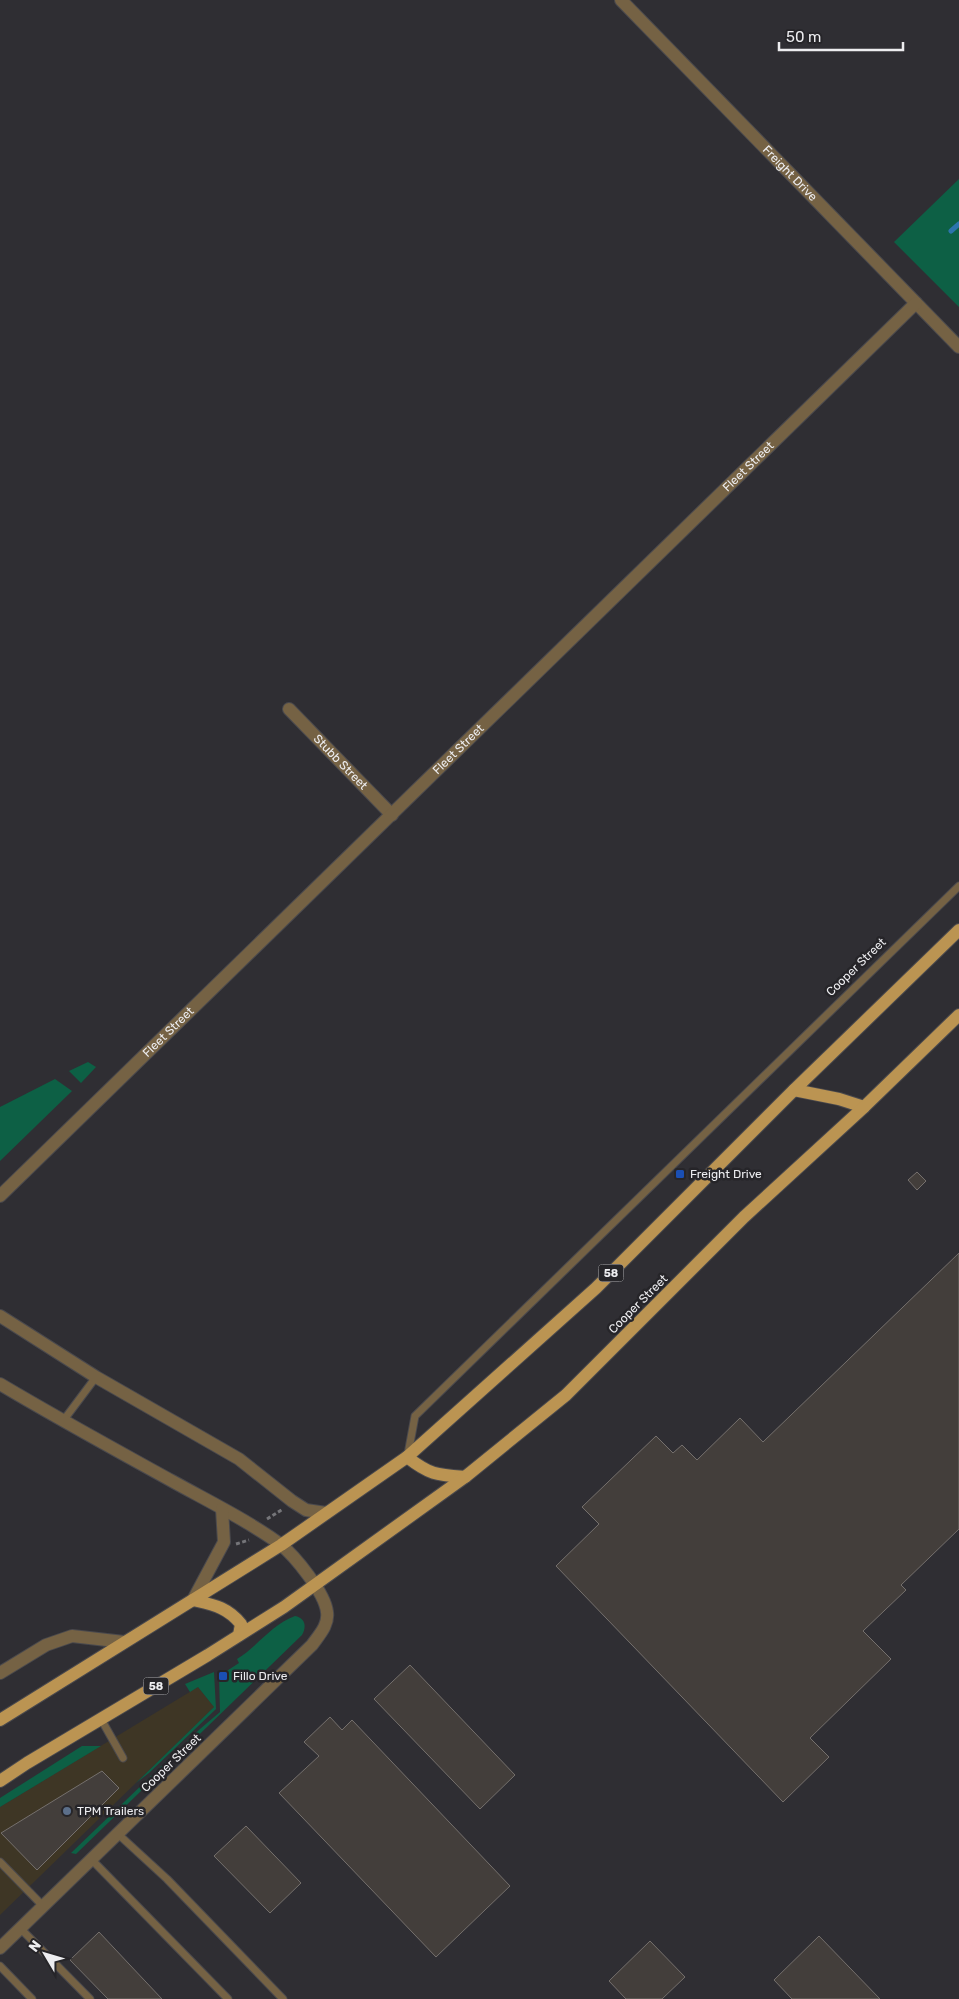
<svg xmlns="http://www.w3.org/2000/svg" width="959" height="1999" font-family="Rubik,sans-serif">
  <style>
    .commercial { fill: #3e3625 }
    .green { fill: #0d6045 }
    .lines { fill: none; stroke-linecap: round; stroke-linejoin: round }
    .stream { stroke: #2c74ac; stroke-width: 5 }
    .building { fill: #433e3b; stroke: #75706d }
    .lane-casing { stroke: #4a494d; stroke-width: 9 }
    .street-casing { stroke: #4a494d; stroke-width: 14 }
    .primary-casing { stroke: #4a494d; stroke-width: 14 }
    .path { stroke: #757579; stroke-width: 3; stroke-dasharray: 4 2.5; stroke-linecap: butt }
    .lane { stroke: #756244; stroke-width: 7 }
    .street { stroke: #756244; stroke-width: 12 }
    .primary { stroke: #bb9452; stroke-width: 12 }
    .transit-dot { fill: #1a4fb4; stroke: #262529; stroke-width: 2 }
    .service-dot { fill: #5c6f8a; stroke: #262529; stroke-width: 2 }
    .labels { text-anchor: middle; stroke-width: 5; stroke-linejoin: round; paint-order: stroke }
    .shield { fill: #262529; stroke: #b1b1b4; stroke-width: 1 }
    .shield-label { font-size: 11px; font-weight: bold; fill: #ededf0 }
    .street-label { font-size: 12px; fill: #ededf0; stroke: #262529 }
    .poi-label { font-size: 12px; fill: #ededf0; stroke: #262529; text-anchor: start }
  </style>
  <rect width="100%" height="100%" fill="#2f2e33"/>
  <polygon class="commercial" points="198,1687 214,1707 0,1915 0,1807"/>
  <g class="green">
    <polygon points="959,179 959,307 894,242"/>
    <polygon points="88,1062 96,1067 81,1083 69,1071"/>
    <polygon points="55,1079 72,1091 0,1161 0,1107"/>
    <path d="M295 1616C305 1618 307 1626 302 1635L76 1854 71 1853 200 1729 220 1712 219 1676 239 1663 237 1659C257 1647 272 1624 295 1616Z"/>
    <polygon points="214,1672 216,1709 149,1773 136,1783 214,1707 198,1687 190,1692 185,1684"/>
    <polygon points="82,1746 101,1746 0,1807 0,1798"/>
  </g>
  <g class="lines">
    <polyline class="stream" points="951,231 959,224"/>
  </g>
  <g class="building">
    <polygon points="917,1172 926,1181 917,1190 908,1180"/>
    <polygon points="959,1253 959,1529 901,1585 906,1590 863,1631 891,1659 810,1738 829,1757 783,1802 556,1566 599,1524 582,1507 656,1436 673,1453 682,1445 697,1460 740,1418 763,1442"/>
    <polygon points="410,1665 515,1775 480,1809 374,1699"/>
    <polygon points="330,1717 342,1730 352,1720 510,1886 436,1957 279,1793 319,1756 304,1742"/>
    <polygon points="102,1771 119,1788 37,1870 1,1833"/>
    <polygon points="246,1826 301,1883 270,1913 214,1856"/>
    <polygon points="99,1932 129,1964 162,1999 108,1999 70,1960"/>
    <polygon points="819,1936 880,1999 792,1999 774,1980"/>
    <polygon points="650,1941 685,1977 662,1999 626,1999 609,1981"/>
  </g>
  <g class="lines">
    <defs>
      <g id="lane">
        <polyline points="63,1421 96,1377"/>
        <polyline points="408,1454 415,1416 959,886"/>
        <polyline points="101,1719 123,1758"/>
        <polyline points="118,1834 167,1879 283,1999"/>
        <polyline points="91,1859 228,1999"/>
        <polyline points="0,1862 43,1906"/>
        <polyline points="20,1928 90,1999"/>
        <polyline points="0,1966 32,1999"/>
      </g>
      <g id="street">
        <path id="s1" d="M621 0 959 347"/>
        <path id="s2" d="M289 709 392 815"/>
        <path id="s3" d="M0 1196 916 303"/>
        <polyline points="0,1316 96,1377 239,1459 292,1501 306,1510 326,1513"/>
        <path d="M0 1384C57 1418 114 1449 172 1481 208 1501 247 1520 280 1544 295 1556 325 1593 327 1612 329 1625 319 1635 312 1645L0 1948"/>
        <polyline points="193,1600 224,1542 222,1509"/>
        <polyline points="0,1673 46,1645 72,1636 124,1642"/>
      </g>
      <g id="primary">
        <polyline points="794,1090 839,1099 864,1107"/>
        <path d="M407 1457C430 1475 437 1475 465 1477"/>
        <path d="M193 1600C214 1605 227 1607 241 1624L239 1635"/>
        <polyline points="0,1720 281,1545 407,1457 596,1288 794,1090 959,930"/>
        <polyline points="0,1781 27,1763 208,1655 284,1607 465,1477 566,1395 744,1217 864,1107 959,1015"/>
      </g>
    </defs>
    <use href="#lane" class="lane-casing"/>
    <use href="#street" class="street-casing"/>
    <use href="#primary" class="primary-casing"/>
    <g class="path">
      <polyline points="267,1519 283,1509"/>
      <polyline points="236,1544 249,1540"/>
    </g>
    <use href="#lane" class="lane"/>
    <use href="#street" class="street"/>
    <use href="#primary" class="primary"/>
  </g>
  <g class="transit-dot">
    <rect x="675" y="1169" width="10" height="10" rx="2.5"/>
    <rect x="218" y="1671" width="10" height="10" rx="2.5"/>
  </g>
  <circle class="service-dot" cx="67" cy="1811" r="5"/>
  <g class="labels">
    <g class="shield">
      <rect x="598.5" y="1264.5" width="25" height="17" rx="4"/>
      <rect x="143.5" y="1677.5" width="25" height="17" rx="4"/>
    </g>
    <g class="shield-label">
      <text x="611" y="1277">58</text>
      <text x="156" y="1690">58</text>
    </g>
    <g class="street-label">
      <text dy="4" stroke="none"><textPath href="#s1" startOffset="242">Freight Drive</textPath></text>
      <text dy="4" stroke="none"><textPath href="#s3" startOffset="1045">Fleet Street</textPath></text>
      <text dy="4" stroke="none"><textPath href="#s3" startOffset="640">Fleet Street</textPath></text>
      <text dy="4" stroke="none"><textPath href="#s2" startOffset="74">Stubb Street</textPath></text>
      <text transform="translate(856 967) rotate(-44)" y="4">Cooper Street</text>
      <text dy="4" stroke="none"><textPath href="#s3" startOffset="235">Fleet Street</textPath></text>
      <text transform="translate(638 1304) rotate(-45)" y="4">Cooper Street</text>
      <text transform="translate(171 1763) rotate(-44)" y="4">Cooper Street</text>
    </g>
    <g class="poi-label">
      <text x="690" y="1178">Freight Drive</text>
      <text x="233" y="1680">Fillo Drive</text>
      <text x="77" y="1815">TPM Trailers</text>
    </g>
  </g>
  <g transform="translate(45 1954) rotate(308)" stroke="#262529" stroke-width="4" paint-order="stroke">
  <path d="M0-4L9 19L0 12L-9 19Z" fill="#ededf0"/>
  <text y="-8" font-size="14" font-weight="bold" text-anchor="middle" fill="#ededf0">N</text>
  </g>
  <path d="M779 42v8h124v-8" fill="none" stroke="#ededf0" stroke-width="2.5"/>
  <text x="786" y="42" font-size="15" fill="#ededf0" stroke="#262529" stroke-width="4" paint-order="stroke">50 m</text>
</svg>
